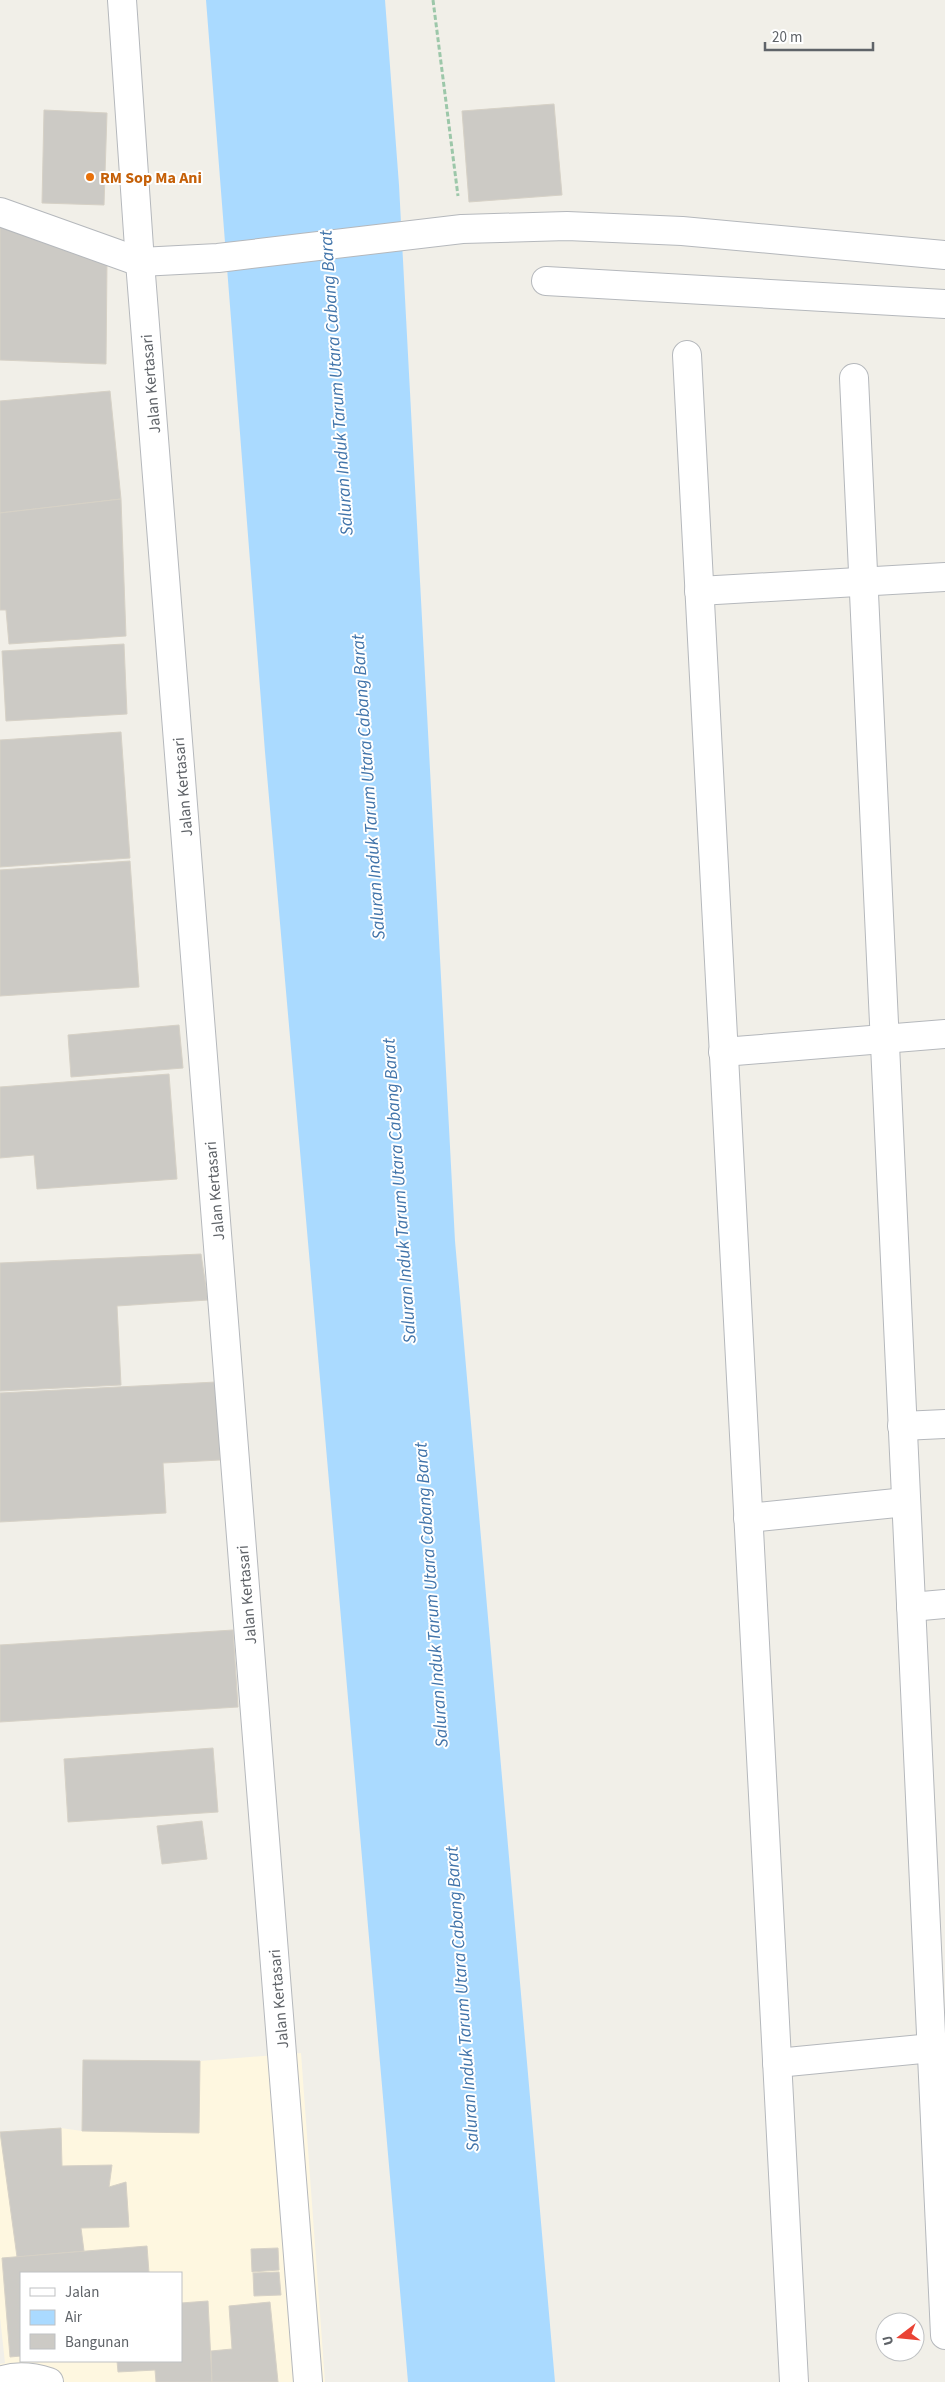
<svg xmlns="http://www.w3.org/2000/svg" width="945" height="2382" font-family="'Source Sans 3',sans-serif">
  <style>
    .commercial { fill: #fef7e0; fill-rule: evenodd }
    .water { fill: #aadaff }
    .building { fill: #cccac5; stroke: #d6d1c6 }
    .lines { fill: none; stroke-linecap: round; stroke-linejoin: round }
    .minor-casing { stroke: #b5b8bc; stroke-width: 30 }
    .path { stroke: #9cc7a9; stroke-width: 3; stroke-dasharray: 5 2.5; stroke-linecap: butt }
    .minor { stroke: #fff; stroke-width: 28 }
    .food-dot { fill: #e8710a; stroke: #fff; stroke-width: 2 }
    .labels { text-anchor: middle; stroke-width: 4; stroke-linejoin: round; paint-order: stroke }
    .food-label { font-size: 16px; font-weight: bold; fill: #c56008; stroke: #fff; text-anchor: start }
    .street-label { font-size: 16px; fill: #5f6368; stroke: #fff }
    .water-label { font-size: 18px; font-style: italic; fill: #4174aa; stroke: #fff }
  </style>
  <rect width="100%" height="100%" fill="#f1efe8"/>
  <path class="commercial" d="M301 2053 325 2382H0V2364L5 2363 0 2317V2132L61 2128 82 2131 83 2060 200 2061ZM21 2273H181V2361H21Z"/>
  <polygon class="water" points="206,0 385,0 399,185 455,1241 555,2382 408,2382 265,752"/>
  <g class="building">
    <polygon points="554,104 562,195 469,202 462,111"/>
    <polygon points="44,110 107,113 104,205 42,203"/>
    <polygon points="0,227 107,261 106,364 0,360"/>
    <polygon points="110,391 121,499 0,513 0,401"/>
    <polygon points="121,499 126,636 9,644 6,610 0,610 0,513"/>
    <polygon points="124,644 127,714 6,721 2,651"/>
    <polygon points="121,732 130,858 0,867 0,740"/>
    <polygon points="130,861 139,987 0,996 0,870"/>
    <polygon points="179,1025 183,1068 71,1077 68,1035"/>
    <polygon points="169,1074 177,1179 37,1189 34,1155 0,1158 0,1087"/>
    <polygon points="201,1254 208,1300 117,1306 121,1385 0,1391 0,1263"/>
    <polygon points="216,1382 220,1460 163,1463 166,1513 0,1522 0,1393"/>
    <polygon points="233,1630 238,1707 0,1722 0,1645"/>
    <polygon points="213,1748 218,1812 68,1822 64,1759"/>
    <polygon points="202,1821 207,1859 162,1864 157,1826"/>
    <polygon points="83,2060 200,2061 199,2133 82,2131"/>
    <polygon points="61,2128 62,2166 112,2165 109,2187 126,2182 129,2227 81,2228 84,2251 17,2257 0,2132"/>
    <polygon points="147,2246 149,2273 21,2273 21,2356 10,2357 2,2258"/>
    <polygon points="278,2248 279,2270 252,2272 251,2249"/>
    <polygon points="279,2272 281,2295 254,2296 253,2273"/>
    <polygon points="208,2301 212,2382 156,2382 155,2370 118,2372 117,2361 181,2361 181,2303"/>
    <polygon points="270,2302 278,2382 212,2382 211,2351 232,2349 229,2306"/>
  </g>
  <g class="lines">
    <defs>
      <g id="minor">
        <polyline points="122,0 140,262 308,2382"/>
        <polyline points="0,212 140,262 218,258 462,229 567,226 682,231 945,255"/>
        <polyline points="546,281 945,304"/>
        <polyline points="687,355 794,2382"/>
        <polyline points="854,378 945,2335"/>
        <polyline points="699,591 945,577"/>
        <polyline points="723,1052 945,1034"/>
        <polyline points="902,1426 945,1424"/>
        <polyline points="748,1518 906,1502"/>
        <polyline points="911,1607 945,1604"/>
        <polyline points="777,2063 932,2048"/>
        <path d="M0 2381C16 2375 33 2377 49 2382"/>
      </g>
    </defs>
    <use href="#minor" class="minor-casing"/>
    <polyline class="path" points="433,0 458,196"/>
    <use href="#minor" class="minor"/>
  </g>
  <circle class="food-dot" cx="90" cy="177" r="5"/>
  <g class="labels">
    <g class="food-label">
      <text x="100" y="183">RM Sop Ma Ani</text>
    </g>
    <g class="street-label">
      <text transform="translate(150 384) rotate(-95)" y="6">Jalan Kertasari</text>
      <text transform="translate(182 787) rotate(-95)" y="6">Jalan Kertasari</text>
      <text transform="translate(214 1191) rotate(-95)" y="6">Jalan Kertasari</text>
      <text transform="translate(246 1595) rotate(-95)" y="6">Jalan Kertasari</text>
      <text transform="translate(278 1999) rotate(-95)" y="6">Jalan Kertasari</text>
    </g>
    <g class="water-label">
      <text transform="translate(336 383) rotate(-94)" y="6">Saluran Induk Tarum Utara Cabang Barat</text>
      <text transform="translate(368 787) rotate(-94)" y="6">Saluran Induk Tarum Utara Cabang Barat</text>
      <text transform="translate(399 1191) rotate(-94)" y="6">Saluran Induk Tarum Utara Cabang Barat</text>
      <text transform="translate(431 1595) rotate(-94)" y="6">Saluran Induk Tarum Utara Cabang Barat</text>
      <text transform="translate(462 1999) rotate(-94)" y="6">Saluran Induk Tarum Utara Cabang Barat</text>
    </g>
  </g>
  <rect x="20" y="2272" width="162" height="90" fill="#ffffff" stroke="#bfc1c3"/>
  <rect x="30" y="2288" width="25" height="8" fill="#ffffff" stroke="#bfc1c3"/>
  <text x="65" y="2297" font-size="15" fill="#5f6368">Jalan</text>
  <rect x="30" y="2310" width="25" height="15" fill="#aadaff" stroke="#bfc1c3"/>
  <text x="65" y="2322" font-size="15" fill="#5f6368">Air</text>
  <rect x="30" y="2334" width="25" height="15" fill="#cccac5" stroke="#bfc1c3"/>
  <text x="65" y="2347" font-size="15" fill="#5f6368">Bangunan</text>
  <g transform="translate(900 2337) rotate(254)"><circle r="24" fill="#ffffff" stroke="#bfc1c3"/>
  <path d="M0-4L9 19L0 12L-9 19Z" fill="#ea4335"/>
  <text y="-8" font-size="14" font-weight="bold" text-anchor="middle" fill="#5f6368">U</text>
  </g>
  <path d="M765 42v8h108v-8" fill="none" stroke="#5f6368" stroke-width="2.5"/>
  <text x="772" y="42" font-size="15" fill="#5f6368" stroke="#ffffff" stroke-width="4" paint-order="stroke">20 m</text>
</svg>
